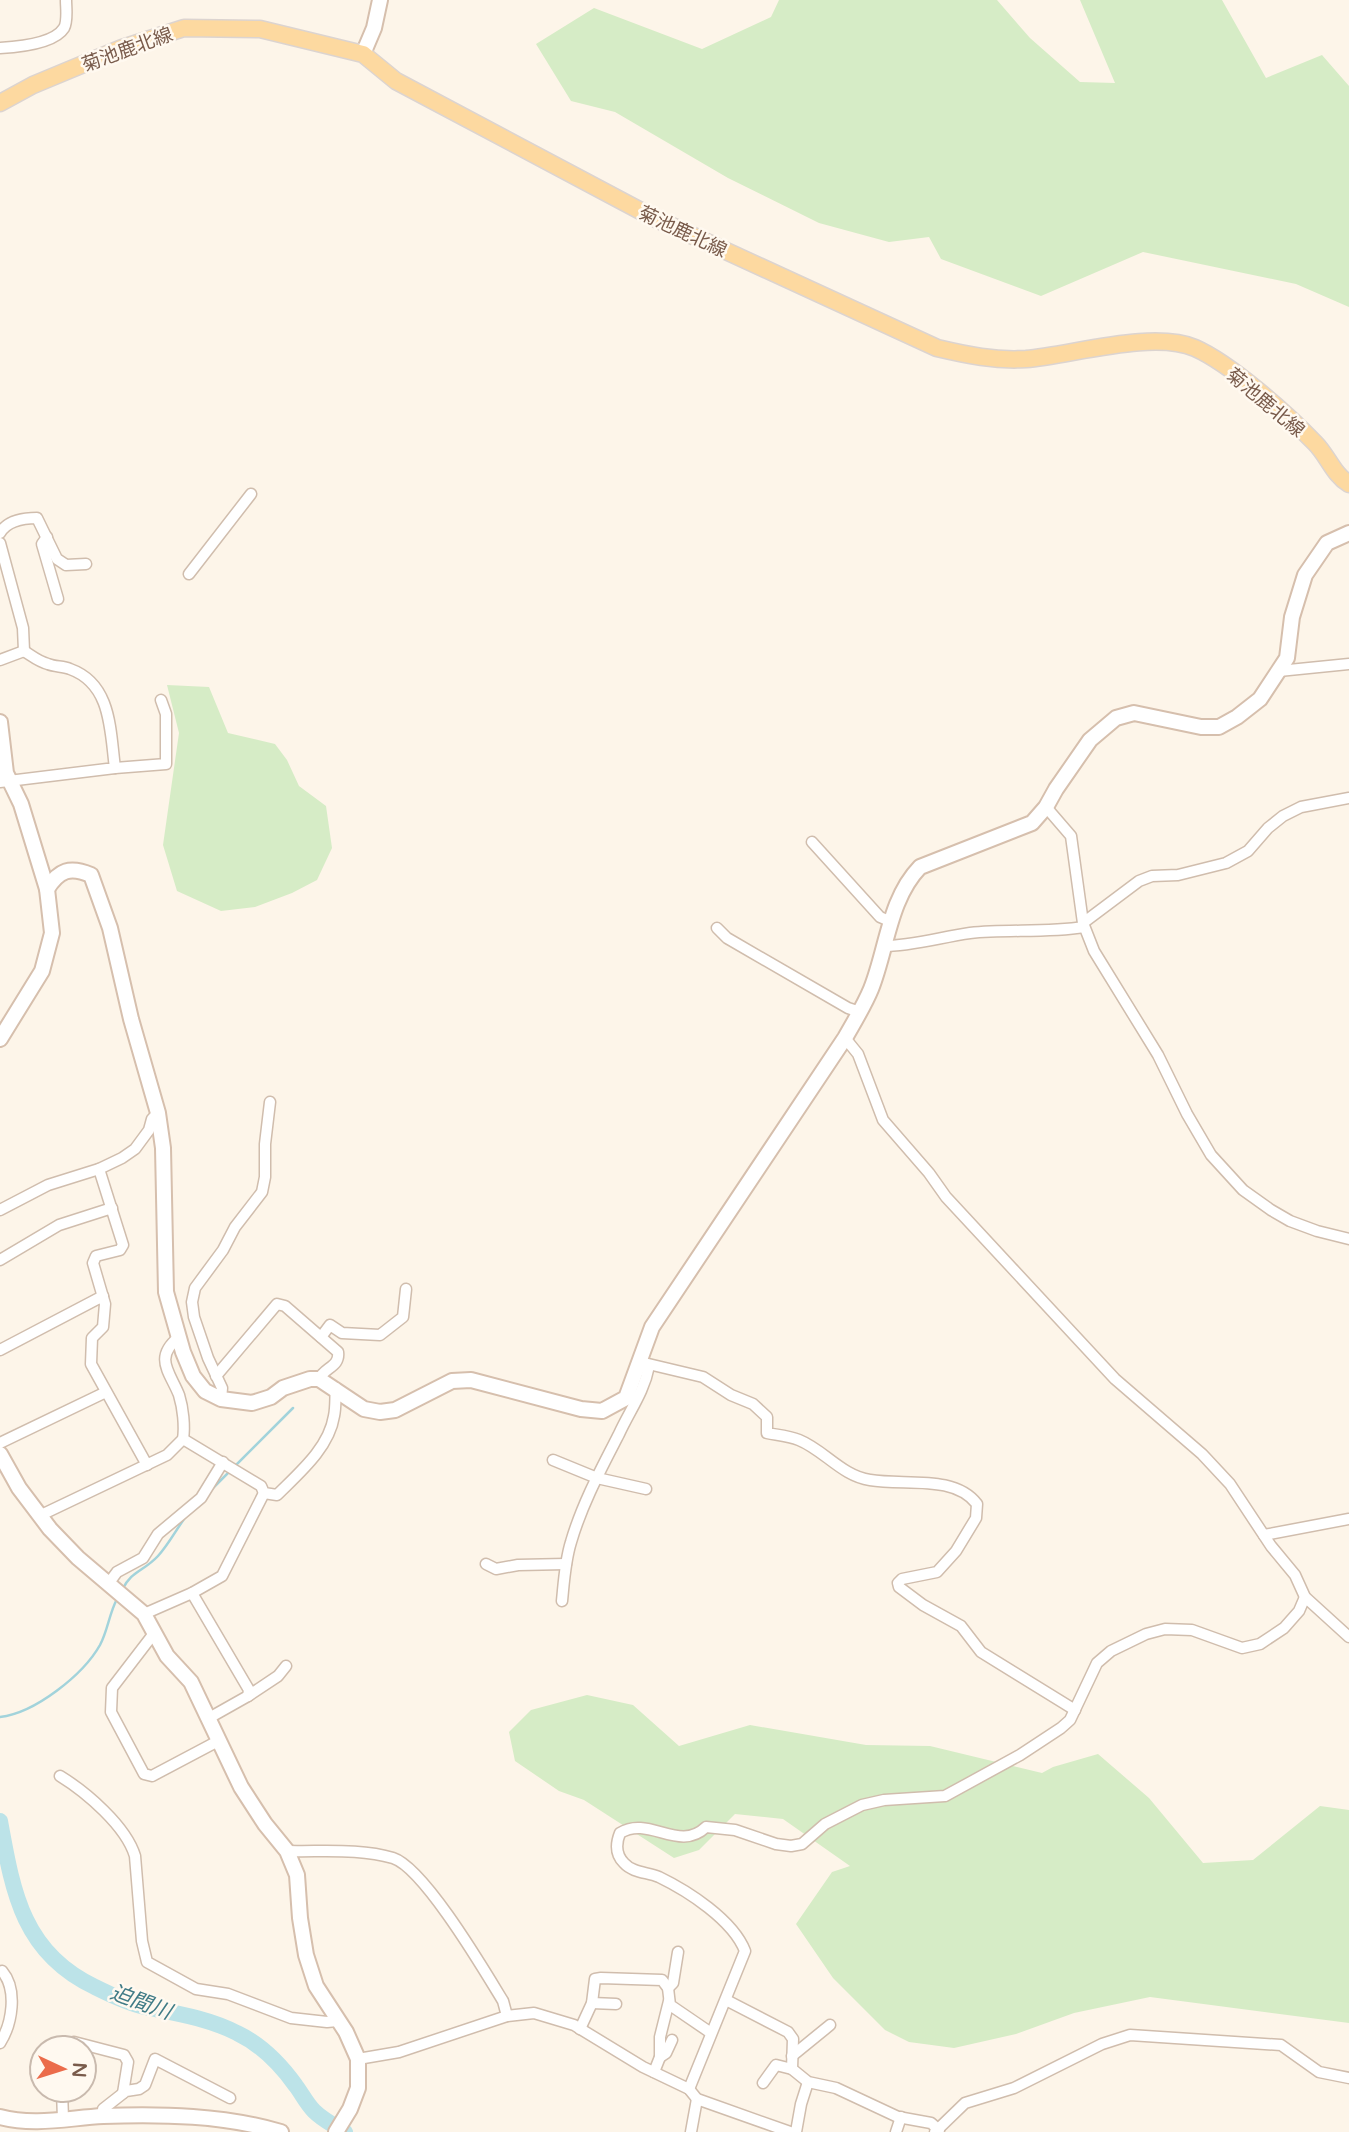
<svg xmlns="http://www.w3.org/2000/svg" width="1349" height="2132" font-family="'Varela Round','Noto Sans JP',sans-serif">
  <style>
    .green { fill: #d6ecc6 }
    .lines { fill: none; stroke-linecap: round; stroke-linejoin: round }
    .stream { stroke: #a2d3db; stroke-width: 2.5 }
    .river { stroke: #bce3e8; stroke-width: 16 }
    .street-casing { stroke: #d0bdad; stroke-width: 13 }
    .secondary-casing { stroke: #d6bfad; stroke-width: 18 }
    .primary-casing { stroke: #dcd4d0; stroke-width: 19 }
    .street { stroke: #fff; stroke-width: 10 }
    .secondary { stroke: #fff; stroke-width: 14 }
    .primary { stroke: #fdd9a0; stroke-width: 16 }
    .labels { text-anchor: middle; stroke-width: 5; stroke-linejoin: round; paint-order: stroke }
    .street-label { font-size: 19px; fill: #795b4b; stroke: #fff9f0 }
    .water-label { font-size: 21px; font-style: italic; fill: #407b86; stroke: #fff9f0 }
  </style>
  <rect width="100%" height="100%" fill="#fdf5e9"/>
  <g class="green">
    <polygon points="779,0 997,0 1030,38 1080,82 1115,83 1080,0 1222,0 1266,78 1322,55 1349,86 1349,307 1296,284 1143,252 1041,296 941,259 929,237 889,242 819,223 728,178 615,112 571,101 536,44 594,8 702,49 771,17"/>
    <polygon points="167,685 209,687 228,733 275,744 287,760 299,786 326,806 332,848 317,880 292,893 255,907 221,911 177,891 163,845 179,733"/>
    <polygon points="587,1695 633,1705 679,1746 750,1725 866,1745 930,1746 1042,1773 1053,1767 1098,1754 1149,1798 1203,1863 1253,1860 1320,1806 1349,1810 1349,2023 1150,1997 1074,2013 1016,2034 954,2048 909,2042 885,2030 833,1978 796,1924 832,1872 850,1866 783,1819 735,1814 699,1850 674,1858 584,1800 559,1791 515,1761 509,1732 531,1710"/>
  </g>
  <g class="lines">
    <g class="stream">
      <polyline points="211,1490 293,1408"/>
      <path d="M122 1590C132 1570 143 1572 158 1556 169 1544 177 1528 187 1515"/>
      <path d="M0 1717C35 1713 83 1675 100 1645 108 1630 109 1614 117 1599"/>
    </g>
    <path class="river" d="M0 1821C13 1893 23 1953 95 1987 111 1995 128 2003 145 2007 175 2013 208 2018 237 2033 260 2044 281 2065 296 2086 302 2094 307 2104 314 2111 323 2120 335 2126 345 2132"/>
    <defs>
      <g id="street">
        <path d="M0 48C17 47 54 44 64 28 68 21 66 8 66 0"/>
        <path d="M0 533C7 521 24 518 37 518L57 559 66 565 86 564"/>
        <polyline points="47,537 42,544 58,599"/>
        <polyline points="0,543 23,628 24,651"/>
        <polyline points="189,574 251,494"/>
        <polyline points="0,660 24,651"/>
        <polyline points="1279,671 1349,664"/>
        <polyline points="115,768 166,764 166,714 161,700"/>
        <path d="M0 782 115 768C110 731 112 684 70 669 63 666 55 667 48 664 39 662 32 656 24 651"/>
        <polyline points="1046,807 1071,836 1083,923 1094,951 1158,1055 1187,1114 1211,1155 1243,1190 1271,1210 1290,1221 1317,1231 1349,1239"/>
        <polyline points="812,842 880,917 892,922"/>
        <polyline points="1083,923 1139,881 1152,876 1178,875 1226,863 1248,851 1268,828 1283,816 1301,807 1349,798"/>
        <polyline points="717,928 727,938 848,1008 860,1012"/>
        <path d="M883 946C912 946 941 937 970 933 1008 929 1046 933 1084 927"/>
        <polyline points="845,1038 858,1054 883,1120 929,1173 946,1197 1115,1379 1202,1454 1230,1484 1271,1546 1295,1575 1305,1597 1349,1637"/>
        <polyline points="99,1169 123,1245 120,1250 96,1256 93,1263 105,1304 103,1327 92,1338 91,1364 147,1465"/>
        <polyline points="0,1210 48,1185 99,1169 122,1158 135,1149 149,1130 152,1119 158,1113"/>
        <polyline points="0,1260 59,1225 112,1208"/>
        <polyline points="321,1337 330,1325 342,1333 380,1335 403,1317 406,1289"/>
        <polyline points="0,1350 103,1296"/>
        <path d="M640 1362 703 1377 731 1395 753 1404 767 1417V1433C777 1435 789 1436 799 1440 824 1450 842 1476 870 1480 904 1486 954 1474 977 1504L976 1518 956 1551 937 1572 902 1579 898 1583 899 1587 923 1605 961 1626 981 1652 1075 1710"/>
        <path d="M216 1376 277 1304 285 1306 338 1352C340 1367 325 1367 319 1379"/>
        <polyline points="221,1399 222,1388 208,1358 194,1317 192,1302 195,1288 223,1250 235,1227 262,1192 265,1177 265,1144 270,1102"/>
        <path d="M183 1439 261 1486 264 1493 277 1495C299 1473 329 1448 334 1416 336 1407 335 1397 336 1388"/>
        <polyline points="0,1443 106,1392"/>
        <polyline points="553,1460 597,1478 646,1489"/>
        <path d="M39 1516 167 1455 183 1439C185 1426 183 1408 179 1395 170 1372 153 1358 179 1337"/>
        <polyline points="1264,1535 1349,1519"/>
        <polyline points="486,1564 496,1569 518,1565 566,1564"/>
        <polyline points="108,1584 117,1572 143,1558 158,1534 201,1498 223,1462"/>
        <polyline points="192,1593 249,1690 248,1696 209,1718"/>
        <path d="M562 1601C564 1581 565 1561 571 1542 582 1504 601 1469 619 1434 630 1410 644 1392 649 1366"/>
        <polyline points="144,1614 192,1593 222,1576 264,1493"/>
        <polyline points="155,1632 112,1688 111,1712 144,1774 152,1776 220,1740"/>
        <polyline points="248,1696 278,1676 286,1666"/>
        <path d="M60 1776C86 1792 126 1826 135 1856L142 1941 147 1962 196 1989 228 1994 291 2018 327 2022 337 2021"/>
        <path d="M287 1851C321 1852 360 1848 393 1858 424 1868 484 1970 503 2001L507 2016"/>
        <polyline points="668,1988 673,1983 678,1952"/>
        <polyline points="726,2000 788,2032 793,2039 792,2069 808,2082 836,2088 898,2117 931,2123 939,2130"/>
        <polyline points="592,2003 616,2004"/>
        <polyline points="580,2029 592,2003 595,1979 601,1978 662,1980 668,1988 670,2005 711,2033"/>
        <polyline points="74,2042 124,2055 128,2062 123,2093"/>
        <path d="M0 2043C12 2024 18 1990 2 1971"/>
        <polyline points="792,2056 830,2025"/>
        <polyline points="660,2057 666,2053 672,2040"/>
        <polyline points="358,2059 399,2052 507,2016 534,2013 574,2025 643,2067 689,2089 697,2099 790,2132"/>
        <polyline points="654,2072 660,2057 660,2037 669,2001"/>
        <polyline points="763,2083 776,2065 792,2069"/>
        <path d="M689 2089 745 1951C733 1920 688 1891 659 1877 647 1872 633 1873 624 1863 615 1854 616 1843 620 1833 649 1815 679 1853 706 1827L735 1830 776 1844 791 1846 802 1844 825 1824 862 1805 884 1800 945 1796 1020 1755 1061 1728 1070 1720 1097 1663 1111 1651 1146 1634 1165 1629 1192 1630 1242 1648 1260 1644 1284 1628 1299 1611 1305 1597"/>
        <polyline points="62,2090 63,2119"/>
        <polyline points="103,2116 103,2109 126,2091 139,2089 145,2085 155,2059 230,2098"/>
        <polyline points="691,2132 697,2099"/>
        <polyline points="796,2132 801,2104 808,2082"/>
        <polyline points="896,2132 901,2117"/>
        <polyline points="935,2132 965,2103 1014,2088 1102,2044 1130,2035 1281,2045 1319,2072 1349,2078"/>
      </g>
      <g id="secondary">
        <polyline points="363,54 374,28 380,0"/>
        <polyline points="0,722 6,773 21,804 47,889 52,933 42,971 0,1039"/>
        <path d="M47 889C59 870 70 866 91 875L110 928 131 1019 158 1113 163 1148 166 1292 183 1352 193 1376 205 1391 221 1399 252 1403 271 1397 283 1388 310 1379H319L364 1409 380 1412 395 1410 452 1381 471 1380 581 1409 602 1411 626 1398 652 1327 845 1038C854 1022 864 1006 871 989 887 949 889 899 920 867L1032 823 1046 807 1056 789 1090 740 1116 718 1134 713 1201 727H1219L1237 717 1260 699 1287 658 1292 617 1305 575 1327 543 1349 533"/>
        <polyline points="0,1454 19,1488 50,1529 78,1558 144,1614 167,1656 191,1682 241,1787 265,1824 287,1851 297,1875 300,1918 306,1955 316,1986 346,2032 358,2059 358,2088 350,2109 336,2132"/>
        <path d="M0 2117C34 2126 68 2118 103 2116 162 2114 224 2115 281 2132"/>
      </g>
      <path id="primary" d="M0 103 33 85 122 48 184 28 260 29 363 54 396 81 652 217 937 348C967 355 995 361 1026 359 1072 355 1153 330 1195 348 1231 364 1287 414 1315 443 1328 456 1333 474 1349 484"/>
    </defs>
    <use href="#street" class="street-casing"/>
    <use href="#secondary" class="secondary-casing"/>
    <use href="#primary" class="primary-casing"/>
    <use href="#street" class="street"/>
    <use href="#secondary" class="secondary"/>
    <use href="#primary" class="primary"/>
  </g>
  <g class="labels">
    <g class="street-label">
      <text transform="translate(127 49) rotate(-20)" y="7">菊池鹿北線</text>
      <text transform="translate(683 231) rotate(25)" y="7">菊池鹿北線</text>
      <text transform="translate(1266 402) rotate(40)" y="7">菊池鹿北線</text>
    </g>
    <g class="water-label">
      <text transform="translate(141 2002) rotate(20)" y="7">迫間川</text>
    </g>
  </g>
  <g transform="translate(63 2069) rotate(94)"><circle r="33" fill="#fff9f0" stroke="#c9baae" stroke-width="2"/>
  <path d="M0-5L12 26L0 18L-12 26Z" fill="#eb6c4b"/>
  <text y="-10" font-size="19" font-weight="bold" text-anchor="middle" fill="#795b4b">N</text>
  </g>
</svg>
